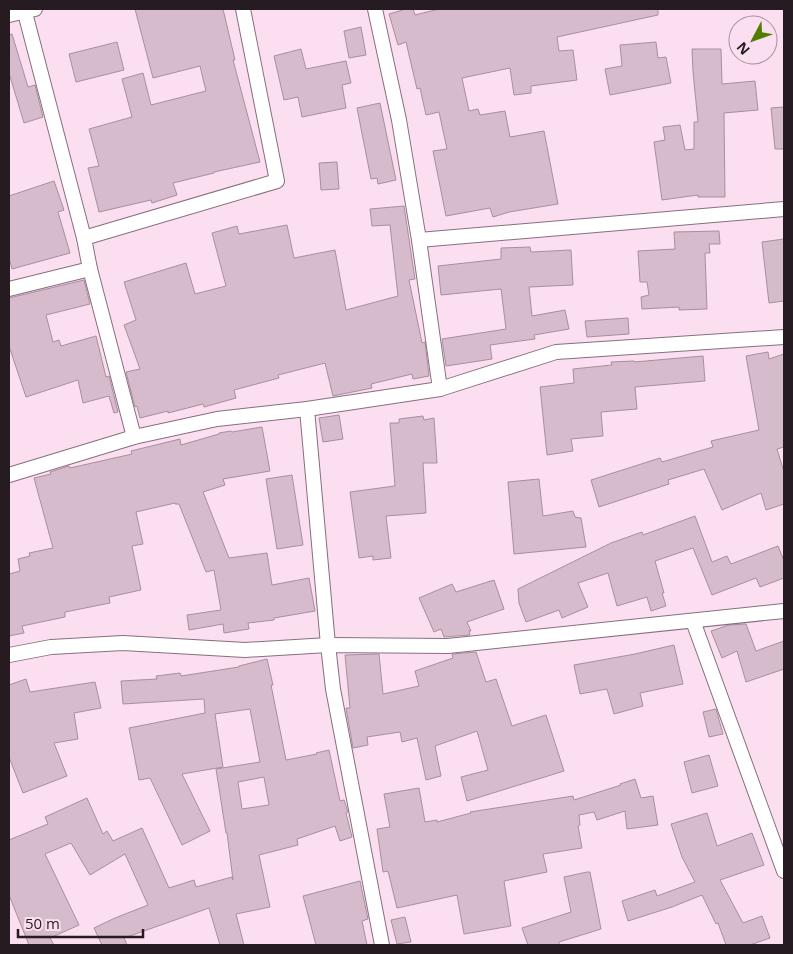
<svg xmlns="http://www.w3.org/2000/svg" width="793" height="954" font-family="'Open Sans',sans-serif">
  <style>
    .building { fill: #d6bbcc; stroke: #a88e9e; fill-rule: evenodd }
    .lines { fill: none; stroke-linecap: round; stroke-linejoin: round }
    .minor-casing { stroke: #876f7e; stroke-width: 16 }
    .minor { stroke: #fff; stroke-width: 14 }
  </style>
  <rect width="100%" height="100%" fill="#fbdff1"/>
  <g class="building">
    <polygon points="135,9 223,9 235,60 233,60 260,162 214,172 214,173 173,183 177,195 152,203 151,200 99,212 88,168 99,166 89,129 132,117 122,79 143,73 151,105 206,91 200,66 153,78"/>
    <polygon points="406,9 413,9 415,15 439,9 658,9 658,15 557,37 559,51 573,50 577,80 531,86 531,93 514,95 510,68 462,78 469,111 478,109 480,115 505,111 510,137 544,131 558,204 509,212 493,217 490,208 446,216 433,151 447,149 439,112 426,115 420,88 417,89 406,42 398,45 389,14"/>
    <polygon points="361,27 366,55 349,58 344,31"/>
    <polygon points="12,34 28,87 35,85 43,117 24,123 9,73 9,35"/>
    <polygon points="117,42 124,70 76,82 69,54"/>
    <polygon points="656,42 658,58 666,57 671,83 610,95 605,69 622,66 620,45"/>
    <polygon points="301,49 306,69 346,61 351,83 342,85 346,108 302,117 298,97 284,100 274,56"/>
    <polygon points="692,49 721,49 722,84 755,81 758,110 724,113 725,197 698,197 698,195 662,200 654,142 665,140 663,127 680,125 685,150 694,149 694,122 698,122 693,72"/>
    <polygon points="380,103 396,180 378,184 377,178 371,179 357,108"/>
    <polygon points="784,107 784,149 775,149 771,108"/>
    <polygon points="337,162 339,189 321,190 319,163"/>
    <polygon points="54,181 64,210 58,212 70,253 12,269 9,258 9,196"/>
    <polygon points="404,206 415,279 409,280 422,343 425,342 429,376 413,379 412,374 371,384 372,388 333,396 325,363 278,375 279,378 234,390 236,398 204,407 203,404 168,413 168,411 140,418 137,406 135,407 126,372 140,369 124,325 136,320 124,282 186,263 195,294 226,286 212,233 237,226 239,234 287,225 294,258 335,250 346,310 398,296 390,225 372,226 370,209"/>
    <polygon points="719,231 720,244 709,244 710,253 705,253 707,309 679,310 679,307 642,309 641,297 649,295 647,282 640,282 638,251 675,249 674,232"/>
    <polygon points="784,239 784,301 769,303 762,242"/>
    <polygon points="530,247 531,252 571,250 573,285 529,287 532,316 565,310 569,329 534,335 535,339 490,345 492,359 446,366 442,339 506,329 501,289 441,295 438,266 501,259 501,248"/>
    <polygon points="84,280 90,304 46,315 53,342 59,340 61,346 96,336 106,377 109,376 118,412 114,413 109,396 83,403 78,380 26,397 9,346 9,298"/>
    <polygon points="628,318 629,334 587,337 585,321"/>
    <polygon points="768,352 769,359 784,354 784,447 777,449 784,472 784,504 766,510 761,493 722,510 704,469 668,480 669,484 599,507 591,480 660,458 662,462 713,447 711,441 759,430 746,356"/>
    <polygon points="703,356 705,381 635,387 637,409 601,412 603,436 571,439 573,451 547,455 540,387 574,383 573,369 612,365 611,362 634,361 634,362"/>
    <polygon points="339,415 343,439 323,442 319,418"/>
    <polygon points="423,416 424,420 434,418 437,463 423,463 426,513 386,516 391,558 373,560 373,556 359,558 350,492 395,486 390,423 399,423 399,419"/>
    <polygon points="262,427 270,471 223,479 225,485 203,492 229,558 267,553 272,585 309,578 315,611 274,618 274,620 248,623 249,629 224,633 223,624 189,630 187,615 221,610 214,570 206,572 179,504 175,504 175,503 136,512 143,544 132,546 141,590 109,597 110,603 65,612 65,617 22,626 24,633 9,636 9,574 20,571 18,559 30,556 29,553 53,548 34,478 51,474 50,472 69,466 70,468 132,454 131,451 180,439 181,445 219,434 219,433 231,431 232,432"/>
    <polygon points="292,475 303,545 277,549 266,479"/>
    <polygon points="539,479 543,516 573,511 575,517 581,518 586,547 514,554 508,482"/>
    <polygon points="695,516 712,562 727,556 731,564 778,546 784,561 784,578 760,587 756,578 712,595 693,548 655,561 664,593 662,593 666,606 651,611 647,597 617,606 608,573 578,583 588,607 562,618 559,610 526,622 519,603 518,589 611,543 642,532 643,535"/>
    <polygon points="494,580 504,609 467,622 471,631 469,631 470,635 444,637 441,629 434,632 419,598 452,584 456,592"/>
    <polygon points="746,624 756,651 784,641 784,669 746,682 737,651 722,658 711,631 729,625"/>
    <polygon points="674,645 683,684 640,693 643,706 614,714 607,689 580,694 574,665 635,654"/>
    <polygon points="476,652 486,682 496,679 512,726 546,715 564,771 467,801 461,777 488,770 477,731 435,746 441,776 426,780 417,738 402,742 400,732 367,737 368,745 353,748 346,708 350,708 345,655 379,654 383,694 419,686 415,671 453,658 452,654"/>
    <path d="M267 659 273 685H271L286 760 317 754 316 753 329 750 340 801 344 800 348 812 346 813 352 837 340 841 335 826 297 839 298 845 259 855 270 907 236 914 244 945H220L209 908 124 938 127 945H102L94 928 115 918 148 905 125 854 90 875 71 843 45 854 79 925 50 938 54 945H29L9 895V840L48 824 45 817 87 798 103 834 107 831 113 841 142 828 169 888 194 880 196 887 232 877 233 880 227 833H226L216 769 260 762 250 709 215 714 223 767 182 774 210 831 182 845 150 778 139 780 129 728 205 713 204 699 123 704 121 681 157 679 156 676 180 673 181 676 239 667V666ZM264 777 269 805 242 809 238 782Z"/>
    <polygon points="26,679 30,692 95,682 101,708 74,713 78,739 54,743 67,776 23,793 9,757 9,685"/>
    <polygon points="716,709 723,734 709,737 703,712"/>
    <polygon points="709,755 718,786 692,793 684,762"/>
    <polygon points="635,779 641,798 653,796 658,825 627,829 625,811 597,820 594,812 579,815 580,825 578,826 582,848 543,854 547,872 504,881 511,926 464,934 457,895 397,908 388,871 383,872 377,829 390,827 384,794 419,788 425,822 437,820 437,822 471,813 470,812 573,796 574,800 621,785 620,784"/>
    <polygon points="707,813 717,846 752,833 764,865 720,880 743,923 762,916 770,938 750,945 726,945 718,923 716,924 702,895 672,907 628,921 622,901 655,890 657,896 695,882 682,857 671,824"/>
    <polygon points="587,872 590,872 601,929 559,942 559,945 528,945 522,928 571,912 564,877"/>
    <polygon points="360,881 368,919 362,921 367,945 316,945 303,896"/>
    <polygon points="405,917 411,942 397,944 391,920"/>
  </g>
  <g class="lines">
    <defs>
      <g id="minor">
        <polyline points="24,9 84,238 90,269 134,437"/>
        <polyline points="375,9 399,120 419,240 440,389"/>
        <polyline points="9,15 35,9"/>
        <polyline points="84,238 277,181 243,9"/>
        <polyline points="419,240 784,209"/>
        <polyline points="9,289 90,269"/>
        <polyline points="9,475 134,437 217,419 307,409"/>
        <polyline points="693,621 784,871"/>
        <polyline points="9,655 51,647 123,643 245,650 328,645 448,646 784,611"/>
        <polyline points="382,945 333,689 328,645 307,409 440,389 556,352 784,337"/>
      </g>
    </defs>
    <use href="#minor" class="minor-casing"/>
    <use href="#minor" class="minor"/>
  </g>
  <rect width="793" height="954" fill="none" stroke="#251b21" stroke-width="20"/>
  <g transform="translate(753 40) rotate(229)"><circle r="24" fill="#fbdff1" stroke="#a5919e"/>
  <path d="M0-4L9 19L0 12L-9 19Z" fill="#517d01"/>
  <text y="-8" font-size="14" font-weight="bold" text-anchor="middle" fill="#251b21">N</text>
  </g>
  <path d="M18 929v8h125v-8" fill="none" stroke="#251b21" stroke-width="2.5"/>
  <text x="25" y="929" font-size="15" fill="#251b21" stroke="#fbdff1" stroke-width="4" paint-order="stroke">50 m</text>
</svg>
